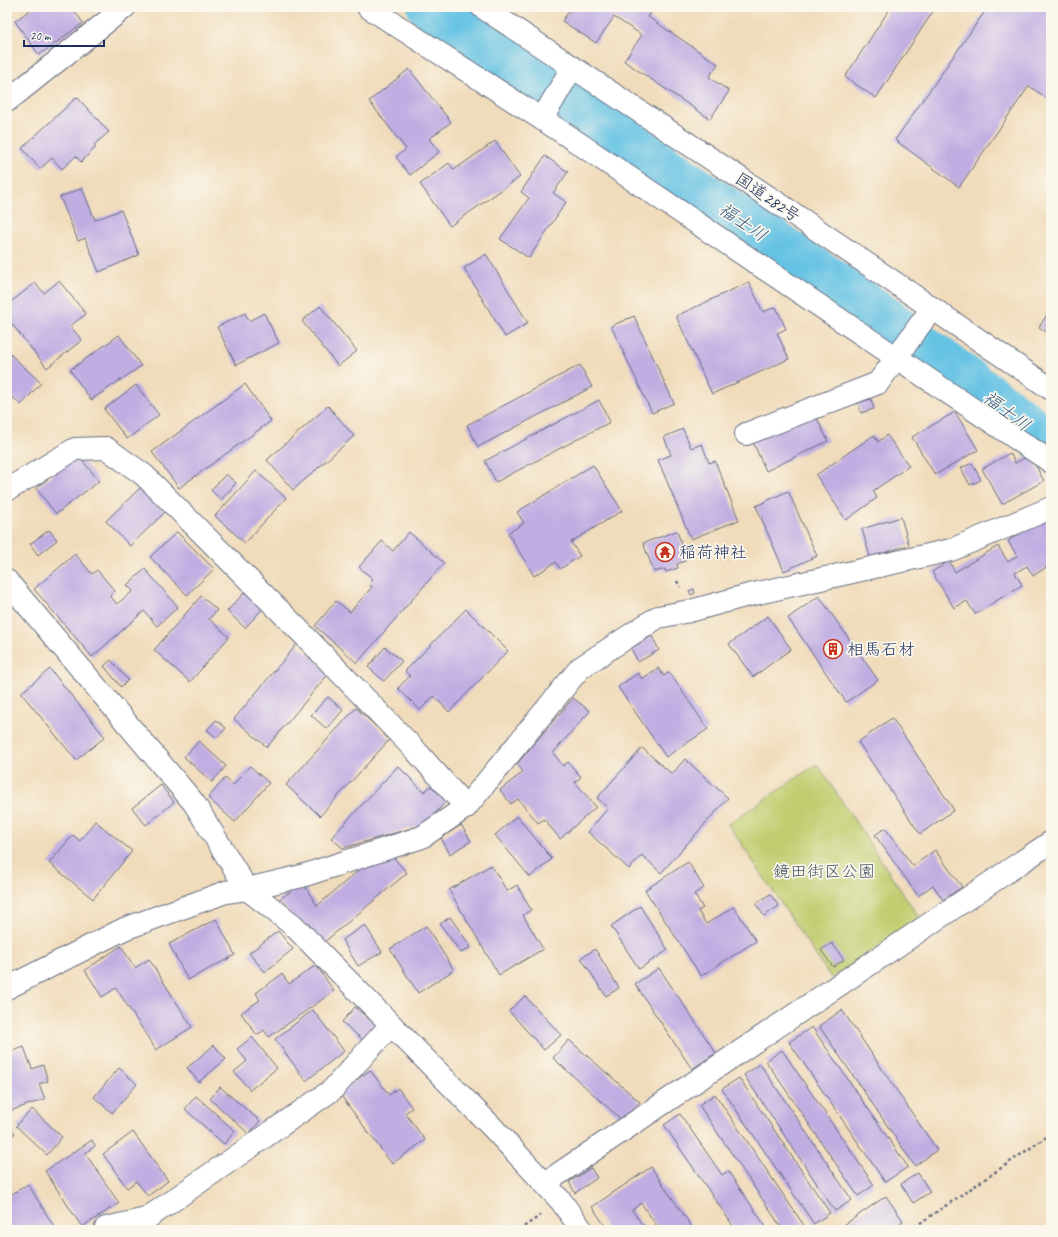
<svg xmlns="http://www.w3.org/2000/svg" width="1058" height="1237" font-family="Caveat,'Klee One',sans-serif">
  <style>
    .green { fill: #c1cd6f; stroke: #6e7e66 }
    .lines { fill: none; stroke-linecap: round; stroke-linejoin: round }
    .river { stroke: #66c3e4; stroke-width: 48 }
    .building { fill: #c0ade2 }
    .street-casing { stroke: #666c7f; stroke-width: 24 }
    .highway-casing { stroke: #666c7f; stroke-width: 24 }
    .path { stroke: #666c7f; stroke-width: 2.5; stroke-dasharray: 3 3; stroke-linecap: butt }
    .street { stroke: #fff; stroke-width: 22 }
    .highway { stroke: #fff; stroke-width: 22 }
    .labels { text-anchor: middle; stroke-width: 3.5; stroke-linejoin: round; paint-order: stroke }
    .street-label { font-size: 17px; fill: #1b2f5e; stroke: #fbf7ec }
    .poi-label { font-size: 17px; fill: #1b2f5e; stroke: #fbf7ec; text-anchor: start }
    .park-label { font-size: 17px; fill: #445662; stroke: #fbf7ec }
    .water-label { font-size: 18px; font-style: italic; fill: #325b86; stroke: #fbf7ec }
  </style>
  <rect width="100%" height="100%" fill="#fbf7ec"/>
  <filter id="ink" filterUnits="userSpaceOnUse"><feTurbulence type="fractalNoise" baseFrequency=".025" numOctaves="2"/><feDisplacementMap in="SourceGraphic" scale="8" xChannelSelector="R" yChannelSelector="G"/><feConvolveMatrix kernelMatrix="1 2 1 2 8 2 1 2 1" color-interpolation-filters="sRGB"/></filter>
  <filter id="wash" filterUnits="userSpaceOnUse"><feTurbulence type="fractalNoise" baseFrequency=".012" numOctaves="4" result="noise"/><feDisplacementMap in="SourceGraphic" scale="16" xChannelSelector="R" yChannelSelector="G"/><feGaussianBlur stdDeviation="0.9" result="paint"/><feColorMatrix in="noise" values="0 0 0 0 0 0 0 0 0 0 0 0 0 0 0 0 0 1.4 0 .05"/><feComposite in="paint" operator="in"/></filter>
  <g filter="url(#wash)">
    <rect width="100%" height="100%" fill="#f0dcbb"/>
    <polygon class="green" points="817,764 920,919 831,978 728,824"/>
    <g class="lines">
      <polyline class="river" points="431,7 565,99 701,194 867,307 1051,444"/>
    </g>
    <g id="blocks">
      <g class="building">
        <polygon points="34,7 72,7 83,23 39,55 15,21"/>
        <polygon points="572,7 648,7 653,10 648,17 718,64 709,77 729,91 710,119 624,61 642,35 614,17 596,43 562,21"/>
        <polygon points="891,7 936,7 876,98 845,77"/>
        <polygon points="988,7 1051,7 1051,101 1029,86 959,187 895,140"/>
        <polygon points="409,69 451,122 429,139 439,152 410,175 396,157 406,149 369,101"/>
        <polygon points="77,97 109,132 94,145 96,147 81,162 76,156 62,169 52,158 40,169 22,148"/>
        <polygon points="495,141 520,177 450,226 420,184 449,163 454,170"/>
        <polygon points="545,156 568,172 553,193 566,202 529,258 500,239 529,198 521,192"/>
        <polygon points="82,188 95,220 121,210 139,255 99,272 85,238 78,241 60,197"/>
        <polygon points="486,254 528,323 505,337 464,268"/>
        <polygon points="59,281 86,314 70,326 82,340 47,368 7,318 7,305 35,283 44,293"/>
        <polygon points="749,282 763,312 776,307 786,329 777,333 789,359 712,394 676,316"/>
        <polygon points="320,306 357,351 338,366 302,321"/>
        <polygon points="1051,309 1051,335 1039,327"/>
        <polygon points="245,313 249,321 264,313 279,343 236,365 217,327"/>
        <polygon points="634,316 674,403 652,413 611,326"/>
        <polygon points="119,335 141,366 91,400 70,370"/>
        <polygon points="10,354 41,383 21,405 7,392 7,357"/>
        <polygon points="580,365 592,387 478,447 467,425"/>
        <polygon points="245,384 271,421 179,488 152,452"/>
        <polygon points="136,385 159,415 127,439 104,409"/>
        <polygon points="871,399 874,409 861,413 858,403"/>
        <polygon points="599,400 610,422 496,482 485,461"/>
        <polygon points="328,406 354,436 293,490 267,460"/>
        <polygon points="813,410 828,441 766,471 752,440"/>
        <polygon points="955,412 978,450 935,475 912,437"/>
        <polygon points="683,429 691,448 702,444 709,463 715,461 739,520 691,539 658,460 671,455 664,437"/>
        <polygon points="874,435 878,442 887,435 909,466 873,491 877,498 846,520 816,475"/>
        <polygon points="1010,453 1015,463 1030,455 1044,481 1002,504 982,469"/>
        <polygon points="78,455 99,481 56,514 36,488"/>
        <polygon points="972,463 981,480 970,485 961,468"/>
        <polygon points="593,465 622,511 571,542 580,556 560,569 556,562 534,576 508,533 524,523 517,512"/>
        <polygon points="256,471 286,498 245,543 215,516"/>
        <polygon points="226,474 236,483 221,500 211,490"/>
        <polygon points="141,487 165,512 130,546 106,521"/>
        <polygon points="788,491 817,556 784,571 756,506"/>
        <polygon points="1051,514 1051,564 1033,576 1027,566 1015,573 1022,585 975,614 967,601 954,608 932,572 949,561 955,572 998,546 1008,562 1017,556 1008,541"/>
        <polygon points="901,517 909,545 870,557 862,529"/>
        <polygon points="49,530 57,540 38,555 30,544"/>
        <polygon points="677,531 687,560 677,564 678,568 666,572 665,569 654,572 643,543"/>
        <polygon points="177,532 214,569 187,595 150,557"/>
        <polygon points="409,532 444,563 357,663 315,626 336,601 350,612 372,587 369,584 373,579 359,567 382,541 393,551"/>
        <polygon points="75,554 92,574 97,570 115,591 110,596 117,604 133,591 127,585 145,569 178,607 157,626 144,611 92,657 34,589"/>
        <polygon points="694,589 695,593 691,595 689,591"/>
        <polygon points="247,590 265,606 245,628 227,611"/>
        <polygon points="201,596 217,610 209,619 229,637 190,682 154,650"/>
        <polygon points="819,596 878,680 846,702 788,618"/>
        <polygon points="466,609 508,651 449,712 434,696 420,710 398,688 410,676 405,671"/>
        <polygon points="768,616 791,649 753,677 729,644"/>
        <polygon points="652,636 659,650 638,662 631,648"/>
        <polygon points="297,644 330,672 267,747 234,719"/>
        <polygon points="385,647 402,661 384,681 368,667"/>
        <polygon points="111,660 128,680 121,687 104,666"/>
        <polygon points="658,668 664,676 669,672 708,729 666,757 618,687 638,673 642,679"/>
        <polygon points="50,669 105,737 76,760 21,693"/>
        <polygon points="328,697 343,710 327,729 311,715"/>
        <polygon points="573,698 590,711 553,753 563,766 568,762 581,777 575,782 596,807 560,839 544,819 538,823 518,799 511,804 500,790 523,772 517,764"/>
        <polygon points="356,708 390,739 320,816 286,785"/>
        <polygon points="892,718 954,810 920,834 858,742"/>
        <polygon points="216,720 226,728 217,738 207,730"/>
        <polygon points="199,741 226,766 212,782 184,757"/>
        <polygon points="642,748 672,774 685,759 728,798 661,873 642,855 629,869 588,832 608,808 597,798"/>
        <polygon points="250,766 269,783 235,822 208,798 225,778 233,785"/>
        <polygon points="398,766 424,792 431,786 447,800 426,824 343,848 331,838"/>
        <polygon points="161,785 174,802 146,825 132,808"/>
        <polygon points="517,816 552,859 530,877 495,835"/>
        <polygon points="95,821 132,851 93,899 49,863 73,835 80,841"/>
        <polygon points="461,825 471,841 450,854 441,838"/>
        <polygon points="885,828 913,866 935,850 962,887 943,900 933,885 918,896 875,835"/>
        <polygon points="392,856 407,873 323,943 277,901 303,883 317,906 366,864"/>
        <polygon points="688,862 704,888 694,894 703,908 698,911 706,924 734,907 756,941 701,976 645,890"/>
        <polygon points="491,865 507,891 517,885 531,910 523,915 543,949 499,975 449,890"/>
        <polygon points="770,894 779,906 764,916 756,904"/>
        <polygon points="640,906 668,950 639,969 611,926"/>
        <polygon points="450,917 471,947 461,953 440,924"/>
        <polygon points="216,919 235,955 188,980 169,944"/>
        <polygon points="365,925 382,952 358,966 342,940"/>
        <polygon points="426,926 454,970 418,993 390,949"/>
        <polygon points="278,931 293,949 265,972 249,953"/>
        <polygon points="832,943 844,960 833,967 821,950"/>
        <polygon points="121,946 135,968 149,959 192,1027 156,1050 116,988 102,997 85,970"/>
        <polygon points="595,949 619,988 606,996 581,958"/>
        <polygon points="316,965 334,991 269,1037 264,1030 257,1035 241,1013 260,1000 256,993 282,974 289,984"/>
        <polygon points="659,968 716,1053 692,1069 635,984"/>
        <polygon points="525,996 561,1035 544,1050 509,1011"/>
        <polygon points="355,1007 377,1026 364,1041 342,1022"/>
        <polygon points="313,1010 344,1051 306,1081 275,1039"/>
        <polygon points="842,1010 937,1150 915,1166 819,1026"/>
        <polygon points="812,1027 908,1167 885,1182 789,1042"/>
        <polygon points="252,1037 277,1068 250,1090 234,1072 247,1061 237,1049"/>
        <polygon points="569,1040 640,1102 623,1121 553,1058"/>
        <polygon points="214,1045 226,1059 199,1082 187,1068"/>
        <polygon points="24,1047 32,1069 43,1065 48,1081 39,1084 45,1099 7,1112 7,1053"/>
        <polygon points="782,1050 874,1185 858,1196 766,1061"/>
        <polygon points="760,1064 852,1200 835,1211 744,1075"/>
        <polygon points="119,1068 137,1084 112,1113 94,1097"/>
        <polygon points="370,1070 389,1095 398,1088 412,1108 405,1113 425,1140 392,1164 339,1093"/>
        <polygon points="739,1078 830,1213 814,1224 722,1089"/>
        <polygon points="220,1087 260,1121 249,1134 210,1099"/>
        <polygon points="715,1094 807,1230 783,1230 699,1105"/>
        <polygon points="196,1096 235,1131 224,1144 185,1109"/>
        <polygon points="32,1109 62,1137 47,1155 16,1126"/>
        <polygon points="680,1114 722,1175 728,1171 768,1230 736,1230 664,1125"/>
        <polygon points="7,1125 15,1133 7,1142"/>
        <polygon points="133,1132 168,1181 148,1196 136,1181 127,1188 103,1154"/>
        <polygon points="92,1140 95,1146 85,1153 119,1203 82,1227 45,1171"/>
        <polygon points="651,1167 694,1230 660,1230 641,1203 632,1210 646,1230 608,1230 592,1207"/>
        <polygon points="591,1168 597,1178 575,1193 569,1182"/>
        <polygon points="918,1173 930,1192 913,1203 901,1184"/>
        <polygon points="28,1184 56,1230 13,1230 7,1221 7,1197"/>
        <polygon points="886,1196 903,1221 890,1230 837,1230"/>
      </g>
    </g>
  </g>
  <g filter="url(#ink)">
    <use href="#blocks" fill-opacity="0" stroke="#666c7f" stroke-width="1"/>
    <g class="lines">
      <defs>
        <g id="street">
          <polyline points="368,7 565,134 1051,462"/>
          <polyline points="7,101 125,7"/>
          <polyline points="542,119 572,68"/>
          <polyline points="746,434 878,383 932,308"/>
          <polyline points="7,490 75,449 106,448 144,475 299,630 417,752 466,807"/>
          <polyline points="7,581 194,803 247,889 293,925 492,1127 561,1201 582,1230"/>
          <polyline points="7,988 124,929 226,892 247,889 302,876 422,837 466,807 580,668 658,617 690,611 745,596 951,550 1051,508"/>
          <polyline points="545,1183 1051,842"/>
          <polyline points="106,1228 146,1219 332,1090 391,1025"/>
        </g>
        <polyline id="highway" points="482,7 782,206 1051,389"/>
      </defs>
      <use href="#street" class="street-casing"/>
      <use href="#highway" class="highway-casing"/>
      <g class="path">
        <polyline points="677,581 680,587"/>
        <polyline points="519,1230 541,1215"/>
        <polyline points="910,1230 1051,1134"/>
      </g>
      <use href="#street" class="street"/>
      <use href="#highway" class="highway"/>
    </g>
  </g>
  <defs>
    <symbol id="temple-ring" viewBox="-11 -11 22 22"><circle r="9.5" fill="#fbf7ec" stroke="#c8321e" stroke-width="1.5"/><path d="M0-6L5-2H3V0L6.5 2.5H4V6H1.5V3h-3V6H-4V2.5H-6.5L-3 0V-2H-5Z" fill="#c8321e"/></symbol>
    <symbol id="building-ring" viewBox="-11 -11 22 22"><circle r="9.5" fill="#fbf7ec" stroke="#c8321e" stroke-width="1.5"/><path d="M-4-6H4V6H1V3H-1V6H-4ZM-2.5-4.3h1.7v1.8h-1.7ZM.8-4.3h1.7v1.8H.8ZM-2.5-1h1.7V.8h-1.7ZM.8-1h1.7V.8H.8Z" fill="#c8321e"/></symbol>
  </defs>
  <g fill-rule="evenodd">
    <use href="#temple-ring" x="654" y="541" width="22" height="22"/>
    <use href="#building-ring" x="822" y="638" width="22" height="22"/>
  </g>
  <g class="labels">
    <g class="street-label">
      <text transform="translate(768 197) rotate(34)" y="6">国道282号</text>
    </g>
    <g class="poi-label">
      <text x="679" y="558">稲荷神社</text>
      <text x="847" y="655">相馬石材</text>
    </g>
    <g class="park-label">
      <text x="824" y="877">鏡田街区公園</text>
    </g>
    <g class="water-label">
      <text transform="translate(743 222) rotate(35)" y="6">福士川</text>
      <text transform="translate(1007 411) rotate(37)" y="6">福士川</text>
    </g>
  </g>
  <rect width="1058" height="1237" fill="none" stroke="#fbf7ec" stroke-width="24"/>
  <path d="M24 40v6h80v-6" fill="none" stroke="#1b2f5e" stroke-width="2"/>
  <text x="30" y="40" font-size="12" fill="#1b2f5e" stroke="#fbf7ec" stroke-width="3" paint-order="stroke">20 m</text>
</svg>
